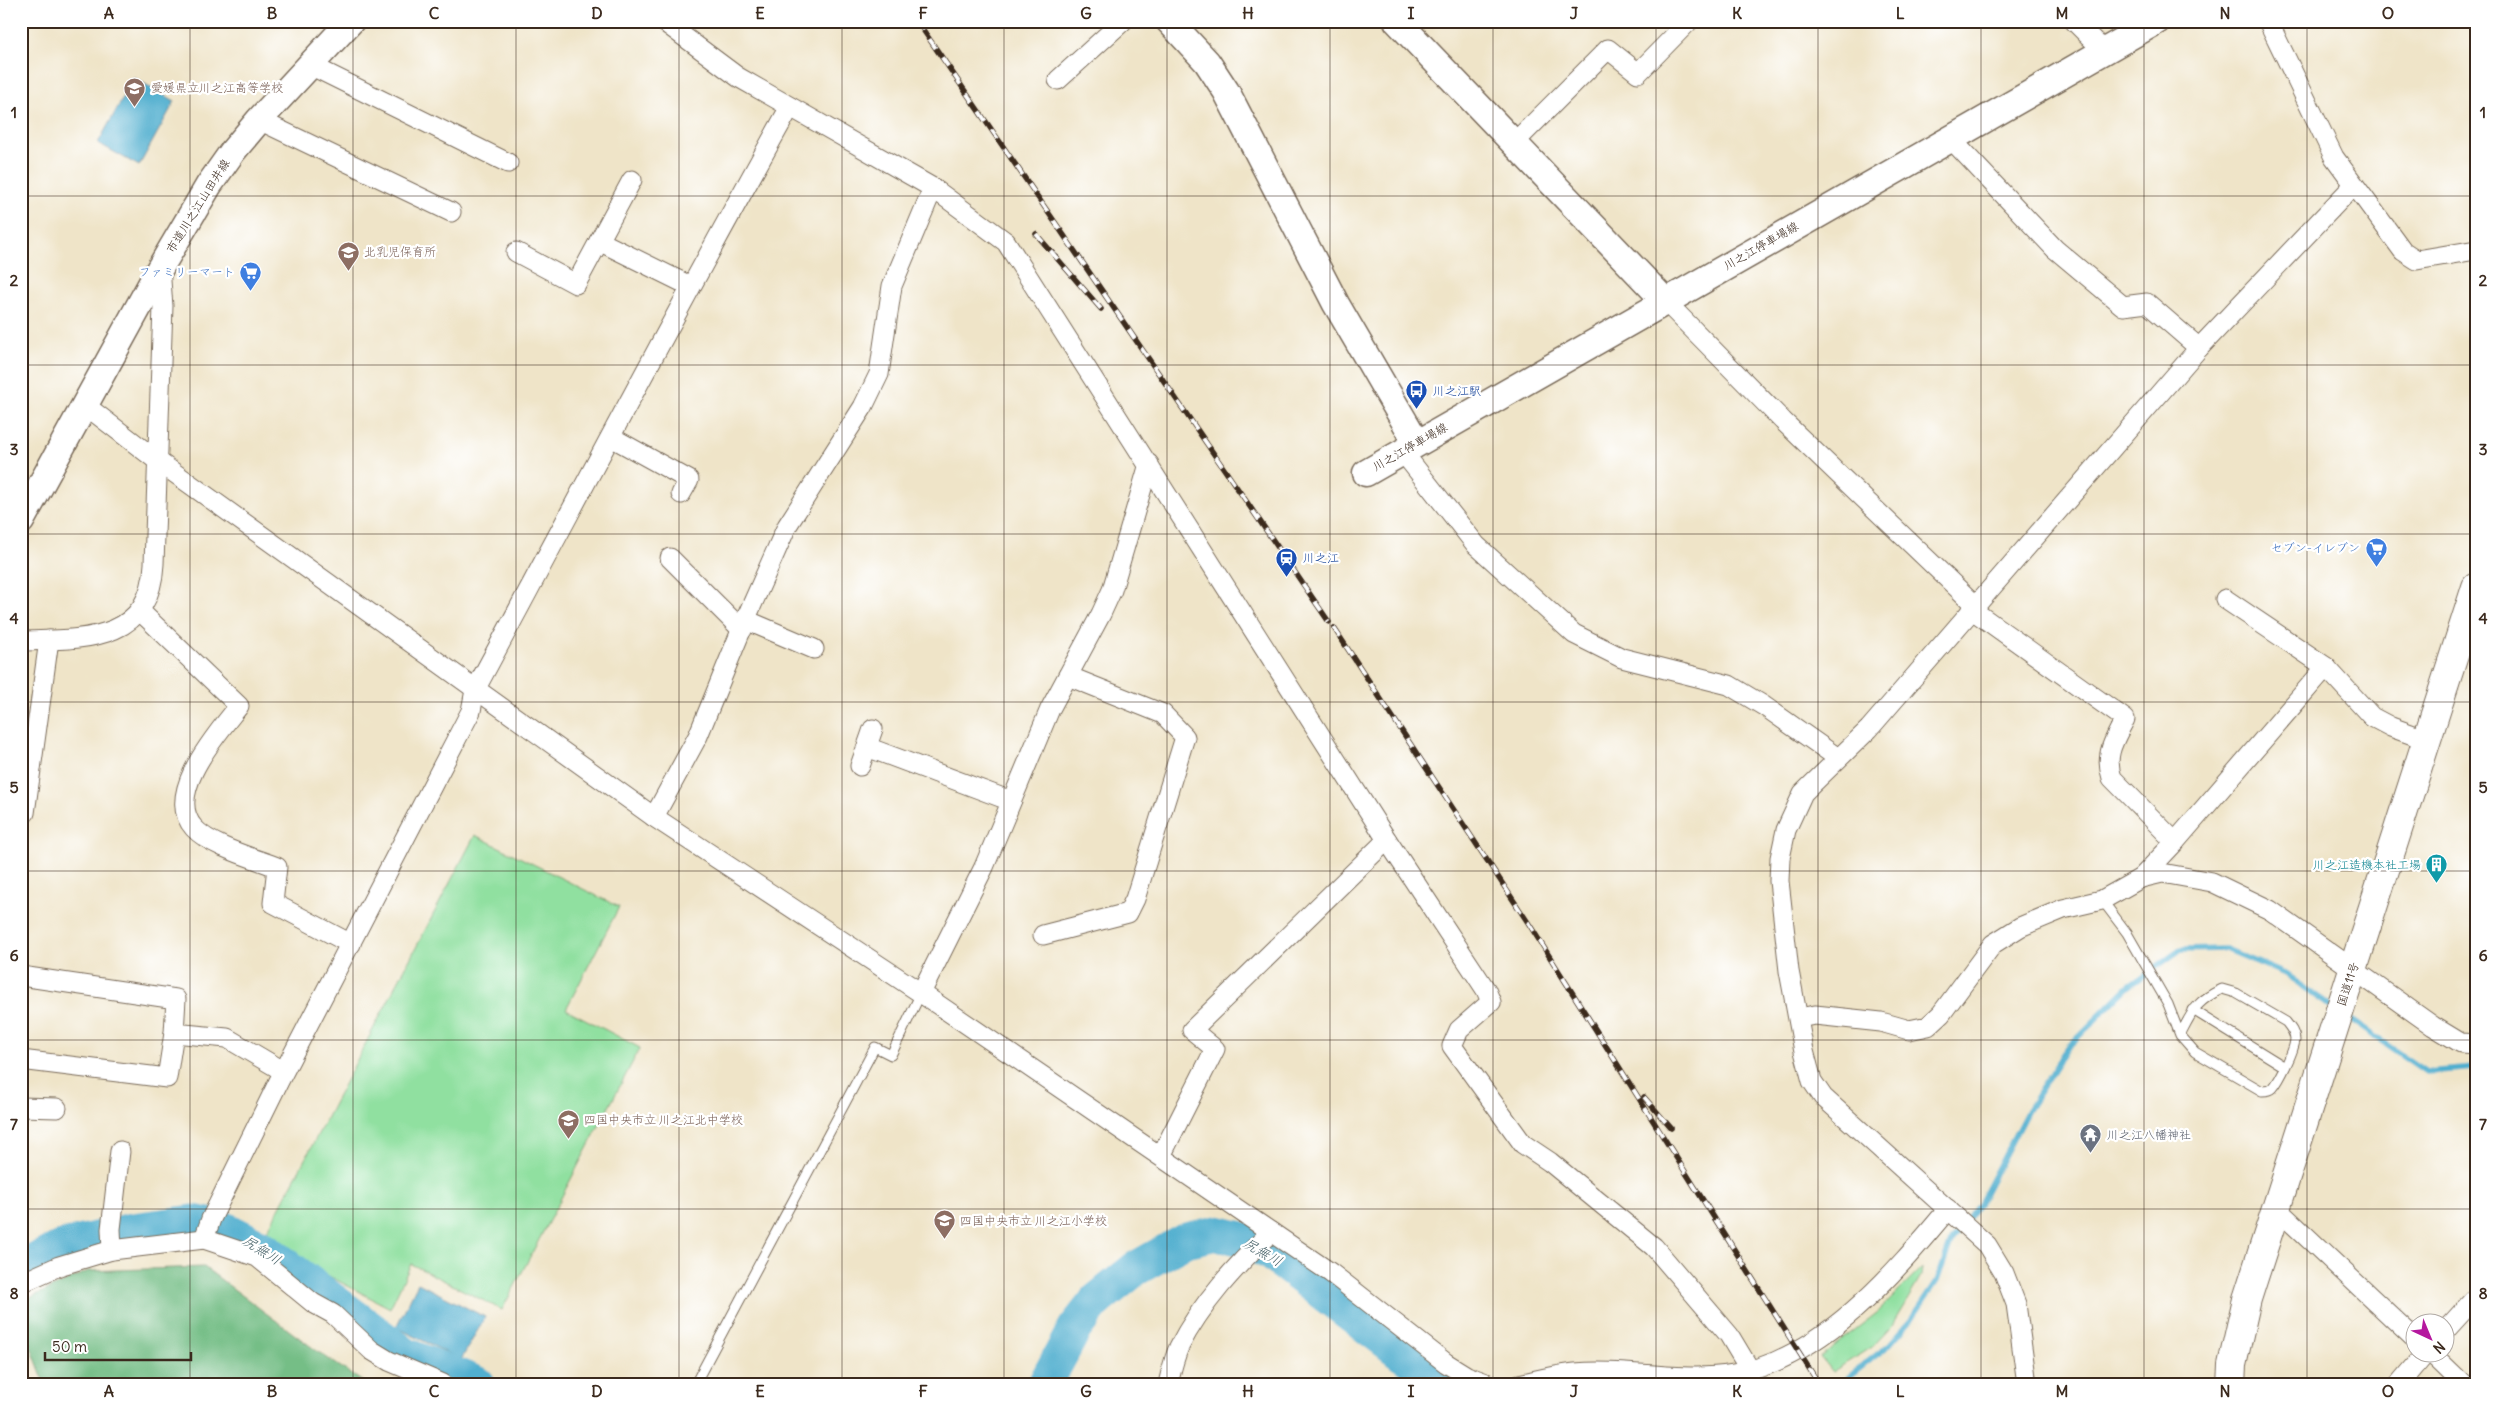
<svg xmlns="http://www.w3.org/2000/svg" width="2497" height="1405" font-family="Delius,'Klee One',sans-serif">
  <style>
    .green { fill: #90e0a0; stroke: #66855f }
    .forest { fill: #74be86; stroke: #587452 }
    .water { fill: #51afcf; stroke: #466c76 }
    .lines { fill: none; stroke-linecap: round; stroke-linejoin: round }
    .stream { stroke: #51afcf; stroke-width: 5.5 }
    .river { stroke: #51afcf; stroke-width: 35 }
    .lane-casing { stroke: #7a6b5a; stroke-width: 11 }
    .street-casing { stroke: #7a6b5a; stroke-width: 21 }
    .secondary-casing { stroke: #7a6b5a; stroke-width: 29 }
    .highway-casing { stroke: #7a6b5a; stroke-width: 30 }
    .lane { stroke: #fff; stroke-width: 9 }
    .street { stroke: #fff; stroke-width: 19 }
    .secondary { stroke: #fff; stroke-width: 26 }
    .highway { stroke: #fff; stroke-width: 28 }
    .rail-casing { stroke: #3b2a1e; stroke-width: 5.5 }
    .rail { stroke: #fff; stroke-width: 4; stroke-dasharray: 11; stroke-linecap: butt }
    .grid { fill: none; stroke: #3b2a1e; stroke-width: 1; stroke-opacity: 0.55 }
    .labels { text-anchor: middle; stroke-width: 4.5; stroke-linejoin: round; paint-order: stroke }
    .education-label { font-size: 12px; fill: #785e54; stroke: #fff; text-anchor: start }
    .street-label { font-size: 12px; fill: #3b2a1e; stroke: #fff }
    .shop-label { font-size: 12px; fill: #366cbe; stroke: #fff; text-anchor: end }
    .transit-label { font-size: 12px; fill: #164399; stroke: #fff; text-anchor: start }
    .culture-label { font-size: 12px; fill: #0d838f; stroke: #fff; text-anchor: end }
    .worship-label { font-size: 12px; fill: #5b616d; stroke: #fff; text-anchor: start }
    .water-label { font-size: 14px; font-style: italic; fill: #445f65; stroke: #fff }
    .neatline { fill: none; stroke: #3b2a1e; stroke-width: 2 }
    .grid-label { font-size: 16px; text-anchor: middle; font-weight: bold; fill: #3b2a1e }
  </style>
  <rect width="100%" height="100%" fill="#fff"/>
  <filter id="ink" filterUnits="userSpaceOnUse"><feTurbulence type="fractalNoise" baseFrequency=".02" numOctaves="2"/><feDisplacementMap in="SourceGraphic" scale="10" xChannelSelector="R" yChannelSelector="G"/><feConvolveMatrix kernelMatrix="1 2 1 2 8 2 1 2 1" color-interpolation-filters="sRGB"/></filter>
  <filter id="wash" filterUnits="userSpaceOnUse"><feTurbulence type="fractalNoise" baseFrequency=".0096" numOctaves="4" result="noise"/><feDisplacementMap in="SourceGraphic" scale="20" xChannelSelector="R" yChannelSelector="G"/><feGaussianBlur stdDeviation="1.12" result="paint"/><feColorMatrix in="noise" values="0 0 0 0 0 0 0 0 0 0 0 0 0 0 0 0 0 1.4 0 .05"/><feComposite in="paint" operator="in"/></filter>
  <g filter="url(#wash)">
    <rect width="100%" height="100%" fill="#efe4c8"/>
    <g class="green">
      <polygon points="475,835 619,907 566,1009 640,1048 502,1310 411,1264 390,1308 262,1241"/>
      <polygon points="1922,1268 1921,1277 1891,1327 1873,1346 1832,1372 1820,1357 1878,1312"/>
    </g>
    <polygon class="forest" points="204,1267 317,1351 366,1384 45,1384 21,1321 21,1302 88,1271"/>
    <g class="water">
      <polygon points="134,78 175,101 139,166 98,143"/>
      <polygon points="418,1283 485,1317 461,1360 396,1327"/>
    </g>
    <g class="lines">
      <g class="stream">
        <polyline points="2345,1016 2426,1072 2476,1068"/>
        <polyline points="1840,1384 1889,1345 1911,1320 1937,1281 1952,1239 1980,1202 2028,1110 2068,1047 2128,987 2180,950 2226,949 2285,974 2334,1008"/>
      </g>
      <g class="river">
        <polyline points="21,1268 63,1247 132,1230 193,1222 223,1228 263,1248 406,1355 478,1384"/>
        <polyline points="1045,1384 1075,1328 1097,1300 1135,1269 1186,1240 1217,1233 1246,1240 1271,1254 1403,1354 1448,1384"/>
      </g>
    </g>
  </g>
  <g filter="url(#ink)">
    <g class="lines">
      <defs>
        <g id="lane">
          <path d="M2102 900 2127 933 2168 1004 2180 1035 2195 1052 2262 1091C2266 1091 2270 1091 2273 1088 2280 1080 2294 1051 2295 1040 2295 1033 2290 1027 2286 1022L2236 993 2222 989C2196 1001 2193 1010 2180 1035"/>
          <polyline points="2193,1010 2285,1067"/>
          <polyline points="695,1384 875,1047 891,1055 921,993"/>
        </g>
        <g id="street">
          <polyline points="663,21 738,77 933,188 1006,242 1387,840 1486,990 1491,1002 1459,1030 1452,1046 1523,1144 1550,1162 1654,1247 1729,1335 1750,1370"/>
          <polyline points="2074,21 2105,52"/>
          <polyline points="2268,21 2334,157 2403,251 2417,260 2476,250"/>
          <polyline points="310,65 508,163"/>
          <polyline points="1058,80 1123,21"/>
          <polyline points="259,120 451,212"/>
          <polyline points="1950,138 2055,249 2123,306 2147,303 2199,348"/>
          <polyline points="1514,143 1608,49 1638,73 1689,21"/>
          <polyline points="599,241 690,286"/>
          <polyline points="516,252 576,284 632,180"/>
          <polyline points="1665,301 1783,421 1975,605"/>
          <polyline points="85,405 155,459 654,817 921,993 1271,1232 1331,1273 1446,1363 1467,1376 1489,1384"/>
          <polyline points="611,437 689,480 681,494"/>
          <polyline points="1402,451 1476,545 1574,634 1622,658 1729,685 1764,706 1838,758"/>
          <polyline points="670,558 742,630"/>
          <polyline points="2225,599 2326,667 2372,717 2391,727 2427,740"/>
          <path d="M1971 609 2125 719C2114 741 2104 754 2112 778L2175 842"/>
          <path d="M140 611 239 706C218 733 163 794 194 828 210 846 254 858 277 867L273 903 351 944"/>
          <polyline points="746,620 814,649"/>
          <path d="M21 641C83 639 150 643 154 564L163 306 160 268"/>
          <polyline points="867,747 1011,801"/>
          <polyline points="860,766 873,729"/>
          <polyline points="25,813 49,640"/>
          <polyline points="654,817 698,736 747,616 787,526 863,407 879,374 892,286 933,188"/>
          <polyline points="2141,878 2175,842 2326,667"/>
          <polyline points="1043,935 1128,913 1135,899 1185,737 1163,714 1068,676"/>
          <polyline points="21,976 176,999 174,1033"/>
          <polyline points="921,993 984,867 1050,709 1101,614 1112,590 1149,464"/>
          <polyline points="1799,1018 1815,1015 1881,1022 1909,1030 1928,1026 1941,1014 1993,944 2020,927 2063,909 2102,900 2141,878 2162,873 2212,882 2270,910 2433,1026 2461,1043 2476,1044"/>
          <polyline points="21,1060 167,1078 174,1033 227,1038 283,1071"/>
          <polyline points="21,1107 57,1108"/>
          <polyline points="1161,1156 1215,1049 1192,1030 1387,840"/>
          <polyline points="2276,1208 2414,1338"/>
          <path d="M204 1239 211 1219 279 1081 471 711 475 690C580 495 682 299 790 107"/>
          <polyline points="112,1250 111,1229 120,1151"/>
          <polyline points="21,1283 59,1266 112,1250 204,1239 257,1257 313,1303 333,1314 371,1350 389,1361 443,1384"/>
          <polyline points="2444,1332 2476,1297"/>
          <polyline points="2430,1352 2463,1384"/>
          <path d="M1168 1384C1171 1372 1174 1358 1179 1347 1201 1303 1237 1265 1271 1232"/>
          <path d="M1519 1384C1537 1380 1556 1375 1575 1373 1626 1368 1682 1383 1733 1374 1821 1360 1894 1274 1948 1209"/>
          <polyline points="2027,1384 2016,1304 2004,1273 1987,1245 1823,1097 1812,1081 1804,1051 1789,971 1779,881 1780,858 1786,830 1803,793 1869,729 2199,348 2354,185"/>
          <polyline points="2400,1384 2427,1352"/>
        </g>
        <g id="secondary">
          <polyline points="1169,21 1207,62 1226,91 1336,304 1417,443"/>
          <polyline points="1397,21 1665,301"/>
          <polyline points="1366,473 2157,21"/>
          <polyline points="21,521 160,268 209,185 233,151 259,120 351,21"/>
        </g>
        <polyline id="highway" points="2231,1384 2232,1365 2247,1299 2476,587"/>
      </defs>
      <use href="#lane" class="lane-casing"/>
      <use href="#street" class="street-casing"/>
      <use href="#secondary" class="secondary-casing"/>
      <use href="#highway" class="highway-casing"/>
      <use href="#lane" class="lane"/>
      <use href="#street" class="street"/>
      <use href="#secondary" class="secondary"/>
      <use href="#highway" class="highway"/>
      <defs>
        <g id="rail">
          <polyline points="917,21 1329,622"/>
          <polyline points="1036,234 1101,309"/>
          <polyline points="1334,628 1529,924 1819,1384"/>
          <polyline points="1644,1097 1671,1128"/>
        </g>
      </defs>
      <use href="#rail" class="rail-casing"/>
      <use href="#rail" class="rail"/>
    </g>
  </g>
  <path class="grid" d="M190 21V1384M353 21V1384M516 21V1384M679 21V1384M842 21V1384M1004 21V1384M1167 21V1384M1330 21V1384M1493 21V1384M1656 21V1384M1818 21V1384M1981 21V1384M2144 21V1384M2307 21V1384M21 196H2476M21 365H2476M21 534H2476M21 702H2476M21 871H2476M21 1040H2476M21 1209H2476"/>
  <defs>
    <symbol id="school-pin" viewBox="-11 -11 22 30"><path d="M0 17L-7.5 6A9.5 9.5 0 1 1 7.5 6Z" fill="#8d6e63" stroke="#fff"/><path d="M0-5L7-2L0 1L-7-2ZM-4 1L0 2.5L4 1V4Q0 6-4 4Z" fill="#fff"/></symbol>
    <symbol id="supermarket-pin" viewBox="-11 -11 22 30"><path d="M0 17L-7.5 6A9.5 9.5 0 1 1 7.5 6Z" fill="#3f7fe0" stroke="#fff"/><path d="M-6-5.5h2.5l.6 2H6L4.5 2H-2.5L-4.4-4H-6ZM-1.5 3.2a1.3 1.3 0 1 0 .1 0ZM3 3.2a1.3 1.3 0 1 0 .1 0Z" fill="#fff"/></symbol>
    <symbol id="bus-pin" viewBox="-11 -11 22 30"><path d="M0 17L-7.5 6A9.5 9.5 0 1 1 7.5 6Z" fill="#1a4fb4" stroke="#fff"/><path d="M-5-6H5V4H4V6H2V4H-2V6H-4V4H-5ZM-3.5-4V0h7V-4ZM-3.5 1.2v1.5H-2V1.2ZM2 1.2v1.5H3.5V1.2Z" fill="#fff"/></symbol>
    <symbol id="station-pin" viewBox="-11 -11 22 30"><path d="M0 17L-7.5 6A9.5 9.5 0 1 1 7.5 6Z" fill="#1a4fb4" stroke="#fff"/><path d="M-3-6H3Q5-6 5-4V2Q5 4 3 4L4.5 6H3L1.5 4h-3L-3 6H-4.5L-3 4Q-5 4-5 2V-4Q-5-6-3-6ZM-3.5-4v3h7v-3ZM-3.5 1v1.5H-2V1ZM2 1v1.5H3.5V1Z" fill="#fff"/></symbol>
    <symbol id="building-pin" viewBox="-11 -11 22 30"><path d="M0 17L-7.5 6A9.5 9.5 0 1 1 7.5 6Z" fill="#0f9aa8" stroke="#fff"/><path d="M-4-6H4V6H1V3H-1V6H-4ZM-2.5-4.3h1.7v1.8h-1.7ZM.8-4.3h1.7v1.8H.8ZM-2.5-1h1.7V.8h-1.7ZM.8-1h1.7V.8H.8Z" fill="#fff"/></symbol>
    <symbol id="temple-pin" viewBox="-11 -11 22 30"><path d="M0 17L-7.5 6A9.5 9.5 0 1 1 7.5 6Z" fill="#6b7280" stroke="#fff"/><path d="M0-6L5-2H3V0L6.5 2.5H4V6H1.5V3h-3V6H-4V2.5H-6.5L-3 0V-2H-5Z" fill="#fff"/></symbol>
  </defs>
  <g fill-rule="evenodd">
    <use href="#school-pin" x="122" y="76" width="25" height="34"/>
    <use href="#school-pin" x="336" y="240" width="25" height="34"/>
    <use href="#supermarket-pin" x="238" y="260" width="25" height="34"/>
    <use href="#bus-pin" x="1404" y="378" width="25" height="34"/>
    <use href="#supermarket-pin" x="2364" y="536" width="25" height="34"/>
    <use href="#station-pin" x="1274" y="546" width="25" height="34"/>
    <use href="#building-pin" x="2424" y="852" width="25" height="34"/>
    <use href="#school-pin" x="556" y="1108" width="25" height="34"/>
    <use href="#temple-pin" x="2078" y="1122" width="25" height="34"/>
    <use href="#school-pin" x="932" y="1208" width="25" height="34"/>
  </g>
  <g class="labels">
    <g class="education-label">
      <text x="151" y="92">愛媛県立川之江高等学校</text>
      <text x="364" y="256">北乳児保育所</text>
      <text x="584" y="1124">四国中央市立 川之江北中学校</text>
      <text x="960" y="1225">四国中央市立 川之江小学校</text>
    </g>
    <g class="street-label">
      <text transform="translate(198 206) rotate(-58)" y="4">市道川之江山田井線</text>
      <text transform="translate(1761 246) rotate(-30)" y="4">川之江停車場線</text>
      <text transform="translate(1410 447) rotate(-30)" y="4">川之江停車場線</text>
      <text transform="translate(2348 984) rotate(-72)" y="4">国道11号</text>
    </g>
    <g class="shop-label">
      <text x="235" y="276">ファミリーマート</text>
      <text x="2360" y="552">セブン-イレブン</text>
    </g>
    <g class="transit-label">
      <text x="1433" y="395">川之江駅</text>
      <text x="1303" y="562">川之江</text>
    </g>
    <g class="culture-label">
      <text x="2421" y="869">川之江造機本社工場</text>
    </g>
    <g class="worship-label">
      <text x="2107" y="1139">川之江八幡神社</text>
    </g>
    <g class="water-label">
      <text transform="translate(262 1250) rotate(32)" y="5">尻無川</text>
      <text transform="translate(1263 1252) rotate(30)" y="5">尻無川</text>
    </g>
  </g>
  <rect width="2497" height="1405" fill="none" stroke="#fff" stroke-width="55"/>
  <g transform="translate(2430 1338) rotate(136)"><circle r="24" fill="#ffffff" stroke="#b1aaa5"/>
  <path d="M0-4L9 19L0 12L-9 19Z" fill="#b5179e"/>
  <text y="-8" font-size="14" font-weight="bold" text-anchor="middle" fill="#3b2a1e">N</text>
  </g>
  <path d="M45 1352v8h146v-8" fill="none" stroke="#3b2a1e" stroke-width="2.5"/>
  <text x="52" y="1352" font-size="15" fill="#3b2a1e" stroke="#ffffff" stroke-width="4" paint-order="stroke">50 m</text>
  <rect x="28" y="28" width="2442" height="1350" class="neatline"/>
  <g class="grid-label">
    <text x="109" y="19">A</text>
    <text x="272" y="19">B</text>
    <text x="434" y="19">C</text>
    <text x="597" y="19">D</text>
    <text x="760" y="19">E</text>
    <text x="923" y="19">F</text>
    <text x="1086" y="19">G</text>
    <text x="1248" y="19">H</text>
    <text x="1411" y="19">I</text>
    <text x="1574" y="19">J</text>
    <text x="1737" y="19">K</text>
    <text x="1900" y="19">L</text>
    <text x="2062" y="19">M</text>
    <text x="2225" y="19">N</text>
    <text x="2388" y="19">O</text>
    <text x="14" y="118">1</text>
    <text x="2483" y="118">1</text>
    <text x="14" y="286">2</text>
    <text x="2483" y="286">2</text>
    <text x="14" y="455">3</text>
    <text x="2483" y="455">3</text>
    <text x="14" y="624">4</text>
    <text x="2483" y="624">4</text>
    <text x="14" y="793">5</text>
    <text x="2483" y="793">5</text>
    <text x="14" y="961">6</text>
    <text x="2483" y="961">6</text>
    <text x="14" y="1130">7</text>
    <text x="2483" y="1130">7</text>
    <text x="14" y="1299">8</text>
    <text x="2483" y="1299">8</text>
    <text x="109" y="1397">A</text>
    <text x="272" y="1397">B</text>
    <text x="434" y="1397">C</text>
    <text x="597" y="1397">D</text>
    <text x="760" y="1397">E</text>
    <text x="923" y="1397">F</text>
    <text x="1086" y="1397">G</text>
    <text x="1248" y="1397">H</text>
    <text x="1411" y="1397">I</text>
    <text x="1574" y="1397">J</text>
    <text x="1737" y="1397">K</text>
    <text x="1900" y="1397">L</text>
    <text x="2062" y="1397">M</text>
    <text x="2225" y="1397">N</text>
    <text x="2388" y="1397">O</text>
  </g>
</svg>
